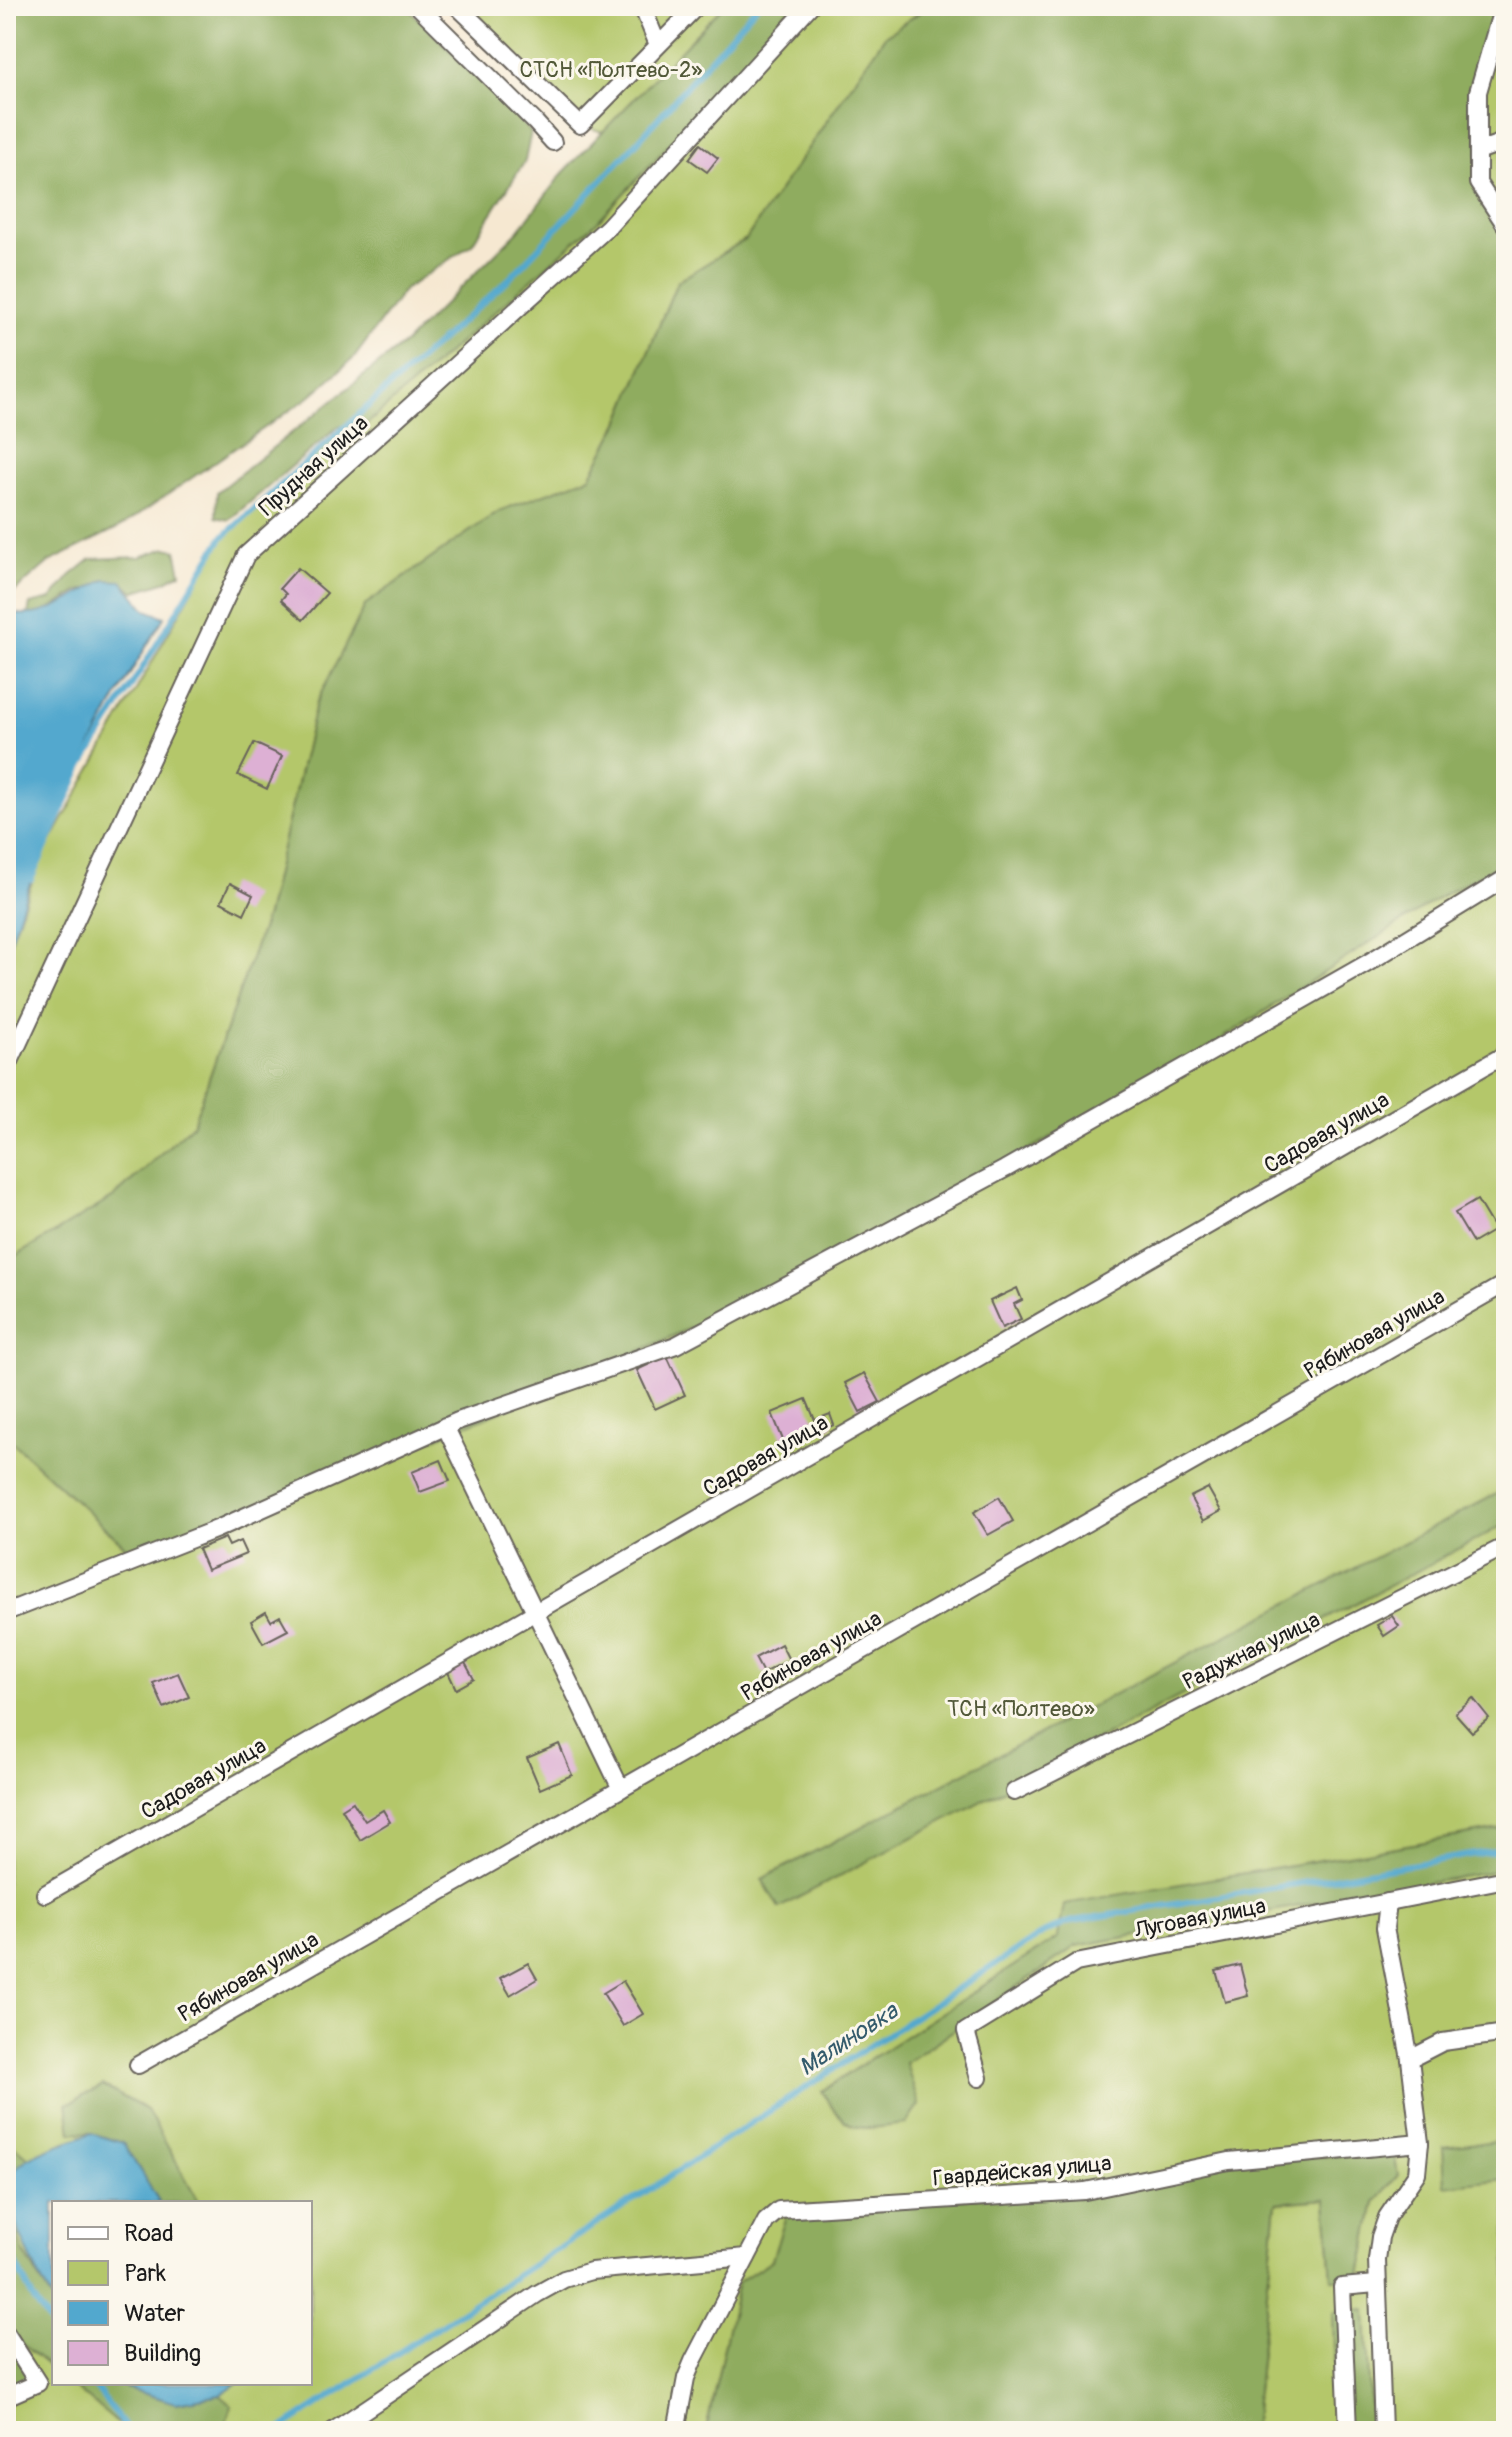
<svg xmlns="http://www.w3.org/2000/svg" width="1512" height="2437" font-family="Pangolin,sans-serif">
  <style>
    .green { fill: #b4c76b; stroke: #687244; stroke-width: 2; fill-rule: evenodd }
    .forest { fill: #8fac5f; stroke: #56643e; stroke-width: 2 }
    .water { fill: #52a8ce; stroke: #376275; stroke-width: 2 }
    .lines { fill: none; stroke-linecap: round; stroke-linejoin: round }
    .stream { stroke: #52a8ce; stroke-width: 6 }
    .building { fill: #ddb0d4 }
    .minor-casing { stroke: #68635b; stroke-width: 20 }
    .minor { stroke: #fff; stroke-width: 16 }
    .labels { text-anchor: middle; stroke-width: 6; stroke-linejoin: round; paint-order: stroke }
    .park-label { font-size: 22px; fill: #515838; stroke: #fbf7ec }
    .street-label { font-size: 22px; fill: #1c1c1c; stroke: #fbf7ec }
    .water-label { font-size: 24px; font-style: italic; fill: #345b6c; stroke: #fbf7ec }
  </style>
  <rect width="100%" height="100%" fill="#fbf7ec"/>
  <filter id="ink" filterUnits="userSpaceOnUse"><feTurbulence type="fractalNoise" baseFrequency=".0125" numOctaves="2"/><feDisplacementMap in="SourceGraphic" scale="16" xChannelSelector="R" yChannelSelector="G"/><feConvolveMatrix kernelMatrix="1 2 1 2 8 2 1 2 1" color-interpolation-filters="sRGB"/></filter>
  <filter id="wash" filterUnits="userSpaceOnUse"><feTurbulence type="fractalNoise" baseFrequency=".006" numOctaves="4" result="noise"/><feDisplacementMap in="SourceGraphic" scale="32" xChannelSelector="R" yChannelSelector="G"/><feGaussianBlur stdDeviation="1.8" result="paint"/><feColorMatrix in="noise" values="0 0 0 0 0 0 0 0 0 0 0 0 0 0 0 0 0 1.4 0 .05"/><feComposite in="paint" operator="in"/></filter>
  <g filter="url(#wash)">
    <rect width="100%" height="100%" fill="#f6e8d1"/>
    <g class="green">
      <polygon points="457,6 929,6 885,36 746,239 677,282 619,423 590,478 499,511 316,703 266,916 193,1124 114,1197 6,1262 6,954 40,860 222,538 511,277 636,142 580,125"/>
      <polygon points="1506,6 1506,226 1478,183 1478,92"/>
      <path d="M1506 861V2431H1253L1276 2203 1326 2199 1332 2279H1359L1375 2202 1398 2175 772 2260 738 2283 706 2431H6V1436L128 1549 1443 895ZM54 2203H310V2383H54Z"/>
    </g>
    <g class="forest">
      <polygon points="6,6 406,6 531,132 525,161 472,244 404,290 354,358 308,398 122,526 49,562 13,593 6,595"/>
      <polygon points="723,6 791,6 749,59 597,222 367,424 338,427 229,520 216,517 217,492 405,343 518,231 562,174"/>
      <polygon points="929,6 1503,6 1478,92 1478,183 1506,226 1506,861 1443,895 1174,1070 779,1287 586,1376 159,1551 128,1549 6,1436 6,1262 114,1197 193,1124 266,916 316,703 366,604 499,511 590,477 619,423 677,282 746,239 885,36"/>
      <polygon points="166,548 176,550 181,573 164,582 134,592 122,582 80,591 43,613 28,614 30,604 51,599 70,576 91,559 140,557"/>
      <polygon points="1506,1489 1506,1524 779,1908 762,1879"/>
      <path d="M1506 1828V1869L1076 1946 906 2063 919 2105 906 2124C857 2129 850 2137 822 2091L1058 1937 1064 1904Z"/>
      <polygon points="103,2086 147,2110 199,2203 160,2203 123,2143 91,2133 71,2132 67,2104"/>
      <polygon points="6,2139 29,2158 9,2175 6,2184"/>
      <polygon points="1506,2140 1506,2179 1445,2186 1443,2147"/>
      <polygon points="1394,2153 1398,2175 1375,2202 1359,2279 1332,2279 1326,2199 1276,2203 1253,2431 706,2431 738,2282 772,2260 788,2209 1085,2191 1229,2161"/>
      <polygon points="6,2194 21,2248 54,2303 54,2371 6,2331"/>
      <polygon points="1366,2309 1371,2431 1336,2431 1333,2312"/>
      <polygon points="6,2333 38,2383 6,2393"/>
      <polygon points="69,2383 119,2383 126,2388 176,2403 220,2395 232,2405 223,2431 127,2431"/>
    </g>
    <g class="water">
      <path d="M105 580 122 581 146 610 165 617C113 697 70 784 34 873 23 899 17 927 6 954V610C40 626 75 594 105 580Z"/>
      <path d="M91 2133 123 2143 160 2203H54V2303C40 2280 0 2202 9 2176 25 2152 65 2144 91 2133Z"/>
      <polygon points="119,2383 237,2383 220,2395 176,2403 126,2388"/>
    </g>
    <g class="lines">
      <g class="stream">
        <polyline points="31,880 82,766 222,538 511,277 637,142 757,6"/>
        <polyline points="6,2246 34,2300 54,2330"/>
        <polyline points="92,2383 128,2431"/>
        <polyline points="278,2431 1045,1932 1073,1921 1506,1849"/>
      </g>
    </g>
    <g id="blocks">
      <g class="building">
        <polygon points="700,144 718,158 707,172 689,159"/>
        <polygon points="298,568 327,593 303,620 281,600 286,594 280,588"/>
        <polygon points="254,743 282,756 267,789 238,775"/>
        <polygon points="230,883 253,895 244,914 221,902"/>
        <polygon points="1477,1200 1495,1230 1473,1243 1455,1213"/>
        <polygon points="1017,1288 1022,1300 1014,1304 1021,1319 1002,1328 990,1301"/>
        <polygon points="667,1356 685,1395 655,1409 637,1370"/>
        <polygon points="864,1373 880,1402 860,1412 845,1383"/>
        <polygon points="806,1399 815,1420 830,1414 834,1425 785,1445 772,1413"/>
        <polygon points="441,1460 450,1481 420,1492 412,1472"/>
        <polygon points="1208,1488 1221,1511 1203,1521 1190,1497"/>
        <polygon points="999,1497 1013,1521 988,1535 974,1512"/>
        <polygon points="225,1538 229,1546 240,1541 246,1554 207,1570 198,1549"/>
        <polygon points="266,1612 271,1621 280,1616 288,1630 263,1643 251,1621"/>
        <polygon points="1392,1616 1399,1626 1384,1636 1377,1625"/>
        <polygon points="781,1644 789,1660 763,1673 755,1658"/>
        <polygon points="463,1659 474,1679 456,1689 446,1668"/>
        <polygon points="178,1673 189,1697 164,1708 153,1683"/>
        <polygon points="1473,1698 1489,1718 1472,1732 1455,1713"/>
        <polygon points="559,1744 572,1775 540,1789 527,1758"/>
        <polygon points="353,1802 365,1821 383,1810 390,1822 360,1840 342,1809"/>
        <polygon points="528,1963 537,1979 510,1995 500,1978"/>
        <polygon points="1240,1965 1248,1996 1225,2002 1216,1971"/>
        <polygon points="623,1981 643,2014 623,2026 603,1993"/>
      </g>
    </g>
  </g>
  <g filter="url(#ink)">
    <use href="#blocks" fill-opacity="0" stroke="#68635b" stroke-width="2"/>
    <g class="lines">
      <defs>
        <g id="minor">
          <polyline points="418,6 535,122 553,142"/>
          <polyline points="457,6 580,125 697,6"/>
          <polyline points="642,6 658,45"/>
          <polyline points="1503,6 1478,92 1478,183 1506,226"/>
          <polyline points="1478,151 1506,141"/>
          <polyline points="6,1070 246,555 608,227 810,6"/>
          <polyline points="445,1426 621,1789"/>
          <polyline points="6,1612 217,1529 458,1421 676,1345 1005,1169 1366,964 1506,878"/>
          <polyline points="1014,1792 1506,1546"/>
          <polyline points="45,1894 1506,1054"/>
          <polyline points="1388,1902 1385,1928 1410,2059"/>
          <polyline points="138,2065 1506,1283"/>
          <polyline points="979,2078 966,2031 1076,1963 1506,1879"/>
          <polyline points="6,2333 38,2383 6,2397"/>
          <polyline points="333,2431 537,2294 564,2279 591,2271 747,2257"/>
          <polyline points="676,2431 686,2378 693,2361 766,2221 779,2210 1085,2191 1229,2161 1420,2143"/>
          <polyline points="1348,2431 1342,2287 1376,2284"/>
          <polyline points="1383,2431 1377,2260 1380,2237 1387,2217 1417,2173 1420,2143 1410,2059 1443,2042 1506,2033"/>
        </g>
      </defs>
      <use href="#minor" class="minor-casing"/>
      <use href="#minor" class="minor"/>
    </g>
  </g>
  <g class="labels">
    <g class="park-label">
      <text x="611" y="77">СТСН «Полтево-2»</text>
      <text x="1021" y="1716">ТСН «Полтево»</text>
    </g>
    <g class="street-label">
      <text transform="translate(313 465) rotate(-42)" y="8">Прудная улица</text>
      <text transform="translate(1326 1132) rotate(-30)" y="8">Садовая улица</text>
      <text transform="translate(1374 1333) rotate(-30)" y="8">Рябиновая улица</text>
      <text transform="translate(765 1455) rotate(-30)" y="8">Садовая улица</text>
      <text transform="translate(1251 1650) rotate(-26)" y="8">Радужная улица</text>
      <text transform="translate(811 1655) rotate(-30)" y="8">Рябиновая улица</text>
      <text transform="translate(203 1778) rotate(-30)" y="8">Садовая улица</text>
      <text transform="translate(1200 1917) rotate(-11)" y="8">Луговая улица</text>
      <text transform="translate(248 1976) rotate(-30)" y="8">Рябиновая улица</text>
      <text transform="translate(1022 2170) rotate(-5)" y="8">Гвардейская улица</text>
    </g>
    <g class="water-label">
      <text transform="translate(848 2039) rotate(-33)" y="8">Малиновка</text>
    </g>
  </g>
  <rect width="1512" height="2437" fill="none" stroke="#fbf7ec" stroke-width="32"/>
  <rect x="52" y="2201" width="260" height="184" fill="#fbf7ec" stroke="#a29f99" stroke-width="2"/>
  <rect x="68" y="2227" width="40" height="12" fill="#ffffff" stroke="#a29f99" stroke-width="2"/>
  <text x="124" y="2241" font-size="24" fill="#1c1c1c">Road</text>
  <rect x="68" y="2261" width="40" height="24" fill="#b4c76b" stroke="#a29f99" stroke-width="2"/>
  <text x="124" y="2281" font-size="24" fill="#1c1c1c">Park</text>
  <rect x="68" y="2301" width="40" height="24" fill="#52a8ce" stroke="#a29f99" stroke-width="2"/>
  <text x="124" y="2321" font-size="24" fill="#1c1c1c">Water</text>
  <rect x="68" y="2341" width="40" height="24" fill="#ddb0d4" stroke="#a29f99" stroke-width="2"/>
  <text x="124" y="2361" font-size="24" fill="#1c1c1c">Building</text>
</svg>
